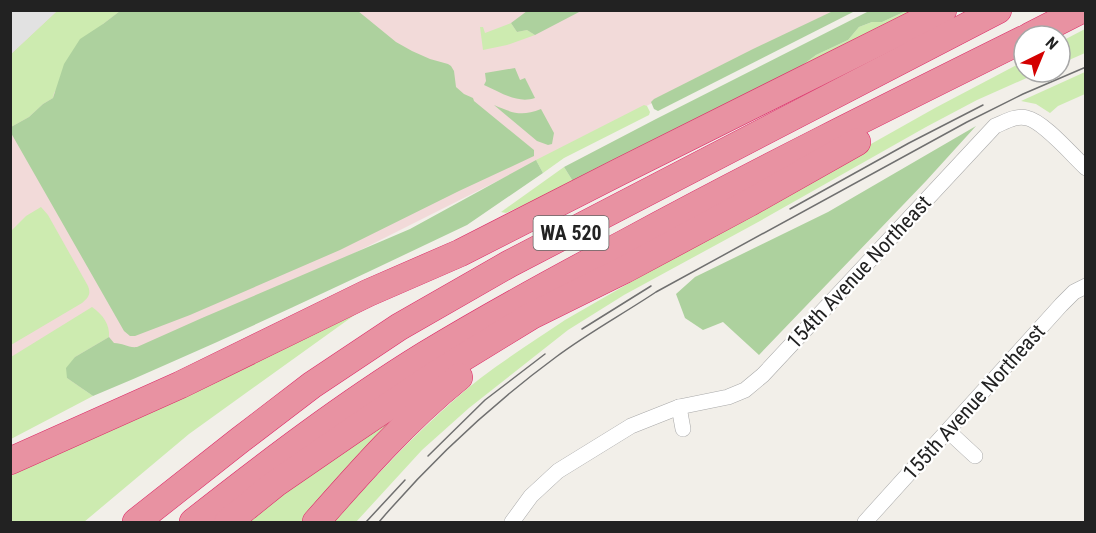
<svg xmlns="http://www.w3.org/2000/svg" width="1096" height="533" font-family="'Roboto Condensed',sans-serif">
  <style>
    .commercial { fill: #f2dad9 }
    .grass { fill: #cdebb0 }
    .forest { fill: #add19e }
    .parking { fill: #e2e2e2 }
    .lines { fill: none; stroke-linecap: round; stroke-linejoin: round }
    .minor-casing { stroke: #a9a9a9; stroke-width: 16 }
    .motorway-casing { stroke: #dc2a67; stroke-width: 28 }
    .minor { stroke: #fff; stroke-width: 15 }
    .motorway { stroke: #e892a2; stroke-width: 27 }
    .tram { stroke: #707070; stroke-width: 1.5 }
    .labels { text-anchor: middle; stroke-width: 4.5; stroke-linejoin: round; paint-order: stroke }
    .shield { fill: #fff; stroke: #646464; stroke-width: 1.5 }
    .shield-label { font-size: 20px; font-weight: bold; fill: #222 }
    .street-label { font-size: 21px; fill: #222; stroke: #fff }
  </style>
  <rect width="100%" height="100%" fill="#f2efe9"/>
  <polygon class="commercial" points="11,11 835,11 11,426"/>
  <g class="grass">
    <polygon points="57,11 120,11 103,24 54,93 53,98 43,104 29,117 11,127 11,54"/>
    <polygon points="906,11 923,11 800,67 816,55 848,40 859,27 872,22 882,22"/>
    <polygon points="511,23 517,32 527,30 535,35 507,45 483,50 480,27 483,27 485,33"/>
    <polygon points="1085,29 1085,53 1060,64 1060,42"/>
    <path d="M1024 61V72H1040L977 100 926 127 760 221 624 295 568 330 469 408 422 450 356 522H334C372 480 410 439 453 401 487 370 527 346 565 320L855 153 935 108Z"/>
    <polygon points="1085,72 1085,94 1058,106 1050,113 1036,104 1021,101"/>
    <polygon points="644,105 647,106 650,112 649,115 564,158 543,173 536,160"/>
    <polygon points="564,167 574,183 506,213 501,212"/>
    <path d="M41 207 48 215 88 286C91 294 89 297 82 303L11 345V231L26 216Z"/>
    <path d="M92 307C103 315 110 324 109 337L75 357 67 378 93 396 11 439V357Z"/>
    <polygon points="363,309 189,434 84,522 11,522 11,476 119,420"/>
    <polygon points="432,384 344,475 302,522 243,522"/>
  </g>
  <g class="forest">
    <polygon points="358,11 396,42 412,51 430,59 448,64 451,66 454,71 456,87 464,94 473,98 474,101 534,150 534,156 459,191 340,250 190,315 135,336 130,336 124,331 11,133 11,127 29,117 43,104 53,98 64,64 80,39 103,24 120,11"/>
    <polygon points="527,11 527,10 581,11 535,35 527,30 517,32 511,23"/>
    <polygon points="833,11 855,11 658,111 654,109 651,102 654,99 753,49"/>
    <polygon points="869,11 906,11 882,22 872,22 859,27 848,40 816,55 800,67 574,183 564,167 656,119"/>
    <path d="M515 68 520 80 525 78 535 98C517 104 500 92 484 85L486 81 485 73Z"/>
    <path d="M494 105C513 113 521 117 541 109L554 133 552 144 548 145 537 141Z"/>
    <polygon points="976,126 926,181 759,355 723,322 703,330 685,318 676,294 695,277 828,212"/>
    <path d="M536 160 543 173 467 225C343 284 219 343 93 396L67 378 66 368 75 357 109 337 114 343C123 343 128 348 137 347L202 318 410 229Z"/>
  </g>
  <polygon class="parking" points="11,10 57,10 57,11 11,54"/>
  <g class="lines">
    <defs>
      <g id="minor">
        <polyline points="679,407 683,429"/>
        <polyline points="948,431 975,456"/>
        <path d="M512 522 531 496 558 471 631 426 679 407 728 397 745 390 763 375 995 126C1005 122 1016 115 1027 118 1043 121 1073 156 1086 168"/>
        <polyline points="865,522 1061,305 1074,292 1086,286"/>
      </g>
      <g id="motorway">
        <polyline points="1030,36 1081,10"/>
        <polyline points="10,461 180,385 368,293 460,253 619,172 943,10"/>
        <polyline points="136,522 240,440 312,385 399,327 509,264 998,10"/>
        <path d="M193 522C268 463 344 405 425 355 491 315 559 278 627 242 758 171 891 105 1024 39"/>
        <polyline points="228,522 275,484 352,431 438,373 531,316 624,270 749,203 857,142"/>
        <path d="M316 522C361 471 406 420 459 377"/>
      </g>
    </defs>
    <use href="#minor" class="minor-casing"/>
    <use href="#motorway" class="motorway-casing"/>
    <use href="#minor" class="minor"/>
    <use href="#motorway" class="motorway"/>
    <g class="tram">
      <polyline points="790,209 909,143 983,105"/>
      <polyline points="582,329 651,286"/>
      <polyline points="428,456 485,400 545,354"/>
      <polyline points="366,522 405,480"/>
      <path d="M379 522C431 461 491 405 556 357 588 333 623 314 656 292L967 122 1023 94 1086 67"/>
    </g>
  </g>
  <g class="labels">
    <rect class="shield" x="533.5" y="216" width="75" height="34" rx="4.5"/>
    <g class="shield-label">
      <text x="571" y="240">WA 520</text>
    </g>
    <g class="street-label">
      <text transform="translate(859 272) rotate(-47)" y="7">154th Avenue Northeast</text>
      <text transform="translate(974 402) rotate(-48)" y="7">155th Avenue Northeast</text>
    </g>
  </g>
  <rect width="1096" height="533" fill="none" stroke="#222222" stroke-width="24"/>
  <g transform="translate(1042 54) rotate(43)"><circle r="28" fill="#ffffff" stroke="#a7a7a7" stroke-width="1.5"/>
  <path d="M0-4.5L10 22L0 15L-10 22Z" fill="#d40000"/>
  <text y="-9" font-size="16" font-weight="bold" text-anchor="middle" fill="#222222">N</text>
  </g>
</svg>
